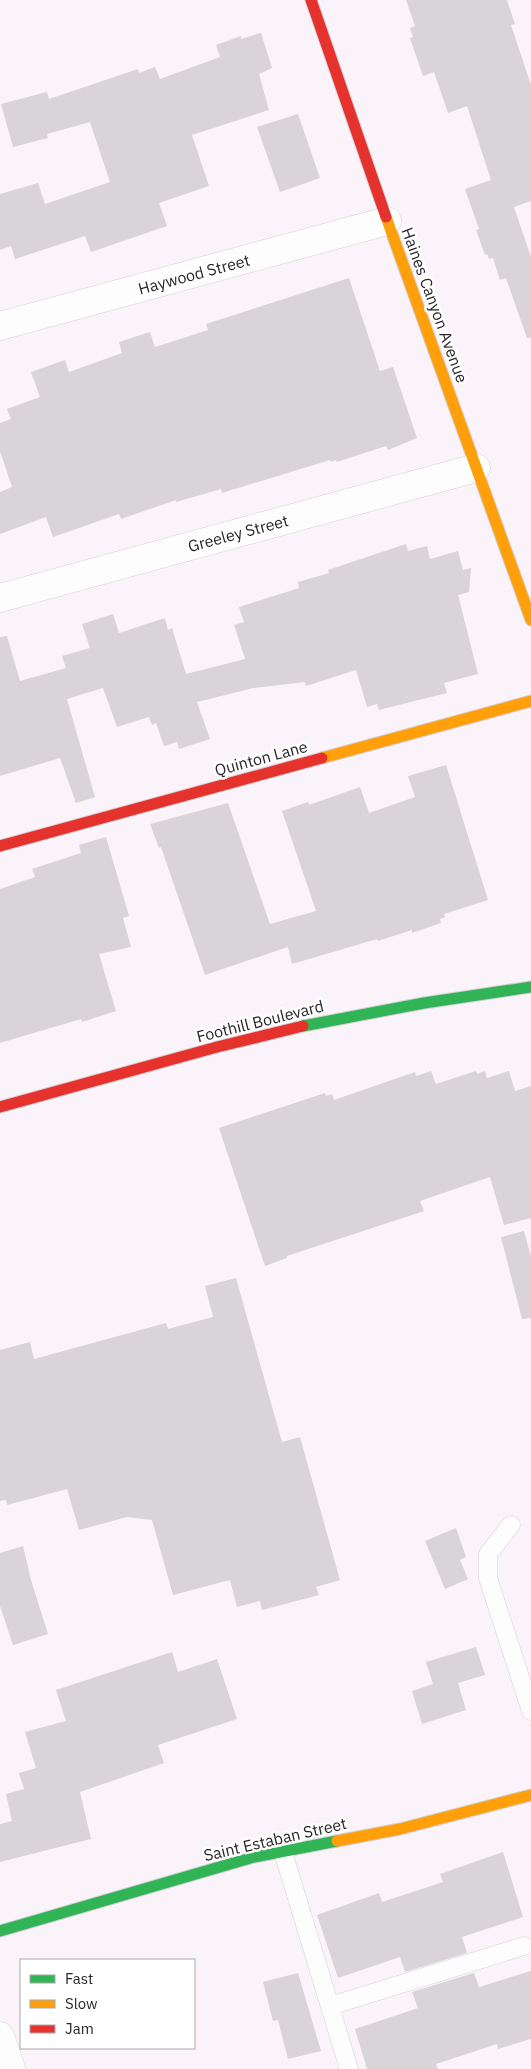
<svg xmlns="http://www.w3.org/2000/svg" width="531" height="2069" font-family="'IBM Plex Sans',sans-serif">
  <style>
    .building { fill: #d8d4d8 }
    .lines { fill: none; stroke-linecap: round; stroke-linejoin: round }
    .lane-casing { stroke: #d4cfd4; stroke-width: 19 }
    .street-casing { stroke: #d4cfd4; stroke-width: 29 }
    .fast-casing { stroke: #d4cfd4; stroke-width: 13 }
    .slow-casing { stroke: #d4cfd4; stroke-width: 13 }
    .jam-casing { stroke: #d4cfd4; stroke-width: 13 }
    .lane { stroke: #fefdfe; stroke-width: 18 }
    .street { stroke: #fefdfe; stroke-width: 28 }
    .fast { stroke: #30b455; stroke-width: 11 }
    .slow { stroke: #ff9f0a; stroke-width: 11 }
    .jam { stroke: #e5322d; stroke-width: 11 }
    .labels { text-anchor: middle; stroke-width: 5; stroke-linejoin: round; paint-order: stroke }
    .street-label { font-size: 16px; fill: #292529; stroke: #fff }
  </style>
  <rect width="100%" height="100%" fill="#faf4fa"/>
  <g class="building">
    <polygon points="406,0 507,0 515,24 511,25 531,85 531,201 514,207 531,257 531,338 527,338 506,278 500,280 493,258 489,259 487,254 485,255 476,230 479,229 465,189 491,180 467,106 448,113 434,72 423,76 410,38 413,37 410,28 415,26"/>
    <polygon points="261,33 272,68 259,74 269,110 192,135 209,186 159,203 167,226 91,252 85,236 15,259 11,246 0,250 0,194 38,183 45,204 110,182 90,122 47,134 48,138 13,147 1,104 47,92 49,99 138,69 139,73 155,67 160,79 220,57 216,45 241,36 241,39"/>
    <polygon points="298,114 320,178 280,192 257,127"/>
    <polygon points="349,278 380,371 393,367 417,438 388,450 386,446 337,462 336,460 331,462 330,460 222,493 221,489 176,502 176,500 121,519 119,514 53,537 46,517 0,534 0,492 12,487 0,451 0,423 11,419 7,409 40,397 31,372 65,360 69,372 122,353 119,342 150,332 155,347 208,330 206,324"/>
    <polygon points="406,544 408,551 427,546 430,559 458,551 463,570 471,568 469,592 458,595 478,674 444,683 447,693 379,710 377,704 367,707 356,670 306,686 305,682 253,688 197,702 210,739 179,749 177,742 164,746 156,723 152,725 149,717 117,727 103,688 67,699 95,797 76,803 60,758 0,776 0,637 7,636 20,681 66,668 62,656 90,648 82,624 113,614 119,633 165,618 168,630 172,628 186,674 245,659 234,625 244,622 239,607 299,588 298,582 329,573 328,570"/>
    <polygon points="446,765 488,900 444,914 445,917 440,919 441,923 412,933 412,930 378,941 377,939 292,964 288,947 205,975 161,847 159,848 150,824 228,803 270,924 316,911 282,811 308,802 309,805 360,787 369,813 415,797 408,776"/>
    <polygon points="106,837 129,916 123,918 131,947 99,954 116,1011 82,1022 81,1019 0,1043 0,889 35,877 32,869 81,853 79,845"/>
    <polygon points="431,1071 436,1084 476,1071 477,1074 485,1071 487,1078 509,1071 515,1091 531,1086 531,1218 504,1225 490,1177 420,1201 424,1211 287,1256 287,1258 265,1266 219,1128 325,1093 326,1096 332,1094 334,1100 415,1072 416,1076"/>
    <polygon points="524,1231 531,1257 531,1318 522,1319 501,1237"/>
    <polygon points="236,1278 282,1442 300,1437 340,1580 316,1587 319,1595 262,1610 260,1601 237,1607 230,1580 173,1595 152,1520 127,1517 79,1530 67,1489 7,1505 6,1500 0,1501 0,1350 30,1342 34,1359 166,1323 168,1329 213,1317 205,1286"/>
    <polygon points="456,1528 466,1557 460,1560 468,1579 445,1589 425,1541"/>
    <polygon points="23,1546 31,1580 48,1634 13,1645 0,1606 0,1553"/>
    <polygon points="476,1647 485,1675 458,1683 466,1710 422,1724 412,1691 433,1684 426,1662"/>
    <polygon points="172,1652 178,1672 217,1659 237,1719 158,1745 164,1763 80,1792 91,1839 0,1862 0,1824 12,1821 6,1794 24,1789 19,1773 36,1768 25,1732 66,1721 56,1690"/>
    <polygon points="503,1852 523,1917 462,1937 467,1953 405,1972 400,1957 338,1978 317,1915 379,1893 382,1902 443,1882 440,1874"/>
    <polygon points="531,1971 531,2039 498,2049 497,2044 436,2064 438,2069 367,2069 355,2029 418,2008 412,1992 474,1973 479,1987"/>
    <polygon points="298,1973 321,2051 288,2059 278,2020 273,2021 263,1982"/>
  </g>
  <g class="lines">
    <defs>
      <g id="lane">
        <polyline points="511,1525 488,1554 488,1578 531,1711"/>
        <polyline points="283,1852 349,2069"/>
        <polyline points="330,2006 524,1946"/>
      </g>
      <g id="street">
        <polyline points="0,326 387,221"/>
        <polyline points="0,598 476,468"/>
        <polyline points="0,2036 11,2069"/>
      </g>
      <g id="fast">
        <polyline points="303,1026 424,1003 531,987"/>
        <polyline points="0,1931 254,1857 337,1841"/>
      </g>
      <g id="slow">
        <polyline points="386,217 531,620"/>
        <polyline points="322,758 531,701"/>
        <polyline points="337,1841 400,1829 531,1795"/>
      </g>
      <g id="jam">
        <polyline points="311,0 386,217"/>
        <polyline points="0,846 322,758"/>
        <polyline points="0,1107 217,1047 303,1026"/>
      </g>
    </defs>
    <use href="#lane" class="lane-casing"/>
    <use href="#street" class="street-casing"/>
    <use href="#fast" class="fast-casing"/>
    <use href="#slow" class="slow-casing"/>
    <use href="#jam" class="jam-casing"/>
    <use href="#lane" class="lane"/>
    <use href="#street" class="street"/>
    <use href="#fast" class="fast"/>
    <use href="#slow" class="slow"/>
    <use href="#jam" class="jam"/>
  </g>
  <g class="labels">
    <g class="street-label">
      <text transform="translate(194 274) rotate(-15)" y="6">Haywood Street</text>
      <text transform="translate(435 305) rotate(70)" y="6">Haines Canyon Avenue</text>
      <text transform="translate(238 533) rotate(-15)" y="6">Greeley Street</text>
      <text transform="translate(261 758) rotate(-15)" y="6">Quinton Lane</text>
      <text transform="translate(260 1021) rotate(-14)" y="6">Foothill Boulevard</text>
      <text transform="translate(275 1839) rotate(-13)" y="6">Saint Estaban Street</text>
    </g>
  </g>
  <rect x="20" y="1959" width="175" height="90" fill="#ffffff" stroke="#a9a8a9"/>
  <rect x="30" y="1975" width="25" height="8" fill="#30b455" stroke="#a9a8a9"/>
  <text x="65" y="1984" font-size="15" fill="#292529">Fast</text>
  <rect x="30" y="2000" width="25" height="8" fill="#ff9f0a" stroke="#a9a8a9"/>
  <text x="65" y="2009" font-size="15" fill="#292529">Slow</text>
  <rect x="30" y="2025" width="25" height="8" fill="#e5322d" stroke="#a9a8a9"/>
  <text x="65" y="2034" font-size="15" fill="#292529">Jam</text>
</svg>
